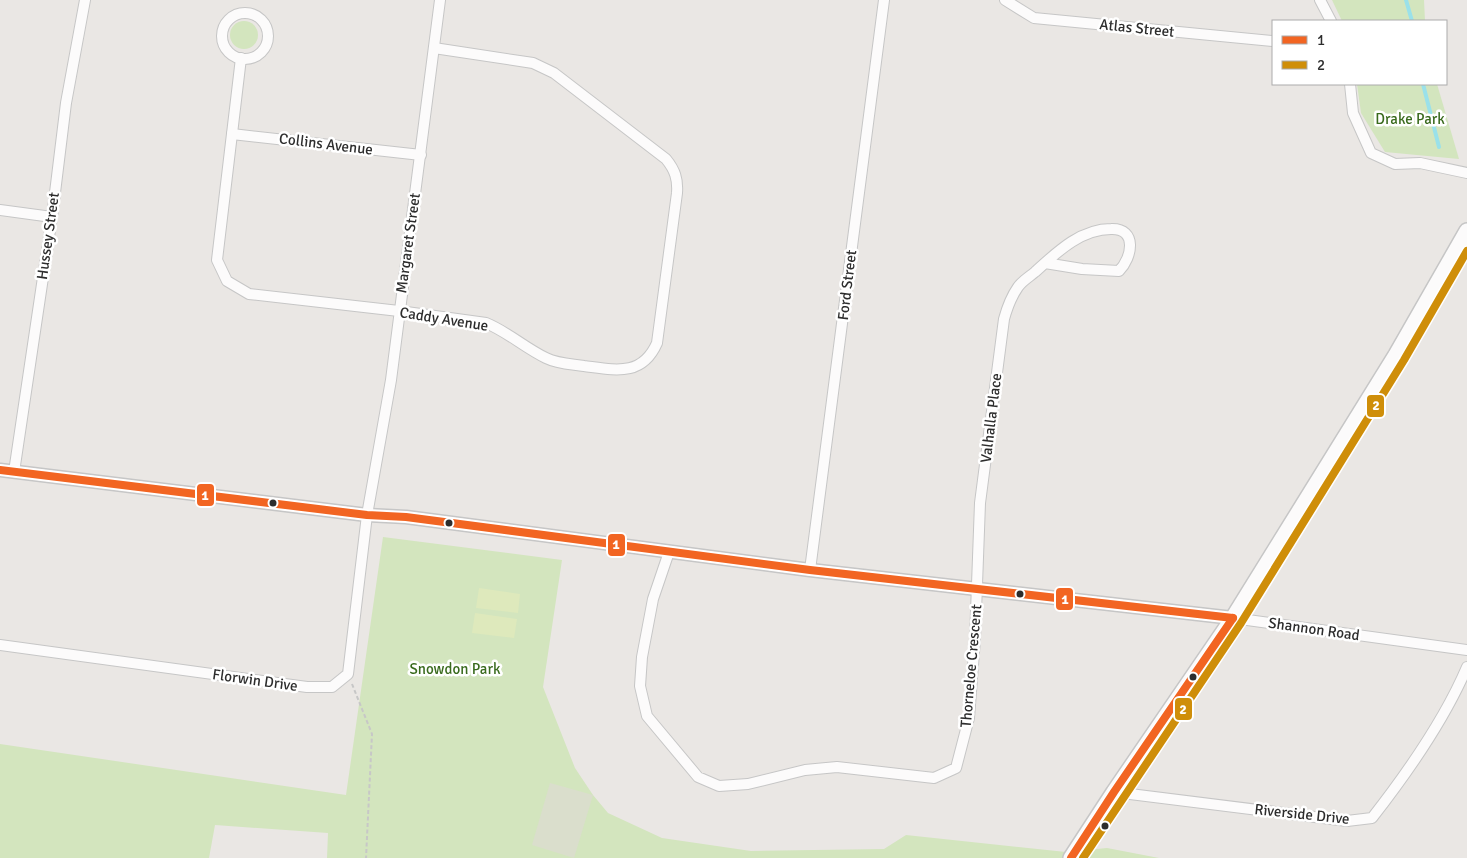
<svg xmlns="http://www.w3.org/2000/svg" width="1467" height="858" font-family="Signika,sans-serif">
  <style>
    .green { fill: #d3e5be }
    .cemetery { fill: #dadecc }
    .pitch { fill: #dee9bc }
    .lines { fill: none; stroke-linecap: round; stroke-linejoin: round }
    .stream { stroke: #9ae1ea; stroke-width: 4 }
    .minor-casing { stroke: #c6c6c6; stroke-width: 12 }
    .tertiary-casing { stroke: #c6c6c6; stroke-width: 15 }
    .secondary-casing { stroke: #c6c6c6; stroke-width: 18 }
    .path { stroke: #c7c7c7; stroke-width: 2; stroke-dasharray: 4 2.5; stroke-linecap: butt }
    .minor { stroke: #fcfbfb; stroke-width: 10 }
    .tertiary { stroke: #fcfbfb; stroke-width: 12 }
    .secondary { stroke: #fcfbfb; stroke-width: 15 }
    .bus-1-casing { stroke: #fff; stroke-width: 11 }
    .bus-2-casing { stroke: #fff; stroke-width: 11 }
    .bus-1 { stroke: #f26522; stroke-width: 8 }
    .bus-2 { stroke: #cf8e09; stroke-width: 8 }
    .bus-dot { fill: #2d2d2d; stroke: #fff; stroke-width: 2 }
    .labels { text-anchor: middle; stroke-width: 5; stroke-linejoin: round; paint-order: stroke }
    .street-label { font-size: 15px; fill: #2d2d2d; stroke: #fff }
    .park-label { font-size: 15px; fill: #396a1d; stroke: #fff }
    .line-badge { stroke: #fff; stroke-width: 2 }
    .badge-label { font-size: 14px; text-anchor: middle; font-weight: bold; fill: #fff }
  </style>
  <rect width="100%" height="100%" fill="#eae7e4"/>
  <g class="green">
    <polygon points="1332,0 1424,0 1425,21 1342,21"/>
    <circle cx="244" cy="35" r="14"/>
    <polygon points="1357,84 1437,84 1459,159 1385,152 1361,113"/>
    <polygon points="383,537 562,560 543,687 575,768 593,795 608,813 662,838 751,851 884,849 906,835 1066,852 1107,848 1159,858 327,858 328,833 215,825 209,858 0,858 0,744 346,795"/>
  </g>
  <polygon class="cemetery" points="550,783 593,795 574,858 532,845"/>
  <g class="pitch">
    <polygon points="479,588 520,594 518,613 476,608"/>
    <polygon points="475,613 517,619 514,638 472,633"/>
  </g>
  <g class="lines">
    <g class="stream">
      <polyline points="1406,0 1412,21"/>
      <polyline points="1423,84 1439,147"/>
    </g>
    <defs>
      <g id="minor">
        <polyline points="1005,0 1034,18 1273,41"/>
        <polyline points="1320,0 1331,21"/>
        <circle cx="245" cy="36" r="23"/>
        <path d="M241 58 217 260 227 281 249 294 399 311 486 323C508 332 525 348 546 358 558 364 571 364 584 366 615 370 642 377 657 343L677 193C678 179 675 170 666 159L554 73 533 63 434 48"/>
        <polyline points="1350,84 1353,113 1371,153 1395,164 1420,163 1467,173"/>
        <polyline points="232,134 421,155"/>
        <polyline points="0,210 52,217"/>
        <polyline points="14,472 52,217 66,103 85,0"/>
        <path d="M669 552 653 599 642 657 640 686 647 716 698 777 719 786 748 784 805 770 837 767 934 778 956 768 969 718 975 639 980 503 1004 319C1007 308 1011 297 1018 287 1022 281 1029 277 1035 272 1056 253 1080 229 1111 229 1138 228 1132 258 1119 271L1082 269 1045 263"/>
        <polyline points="810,570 884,0"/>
        <polyline points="1233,618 1467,650"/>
        <polyline points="0,645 307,687 332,687 348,674 367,515 391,380 440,0"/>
        <path d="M1114 792 1347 821 1372 818C1408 772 1444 721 1467 667"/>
      </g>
      <polyline id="tertiary" points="0,470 367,515 406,517 810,570 1233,618"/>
      <polyline id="secondary" points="1071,858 1114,792 1233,618 1396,355 1467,231"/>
    </defs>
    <use href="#minor" class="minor-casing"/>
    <use href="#tertiary" class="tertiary-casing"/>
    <use href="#secondary" class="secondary-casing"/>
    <polyline class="path" points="352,684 372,734 366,858"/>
    <use href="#minor" class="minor"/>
    <use href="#tertiary" class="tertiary"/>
    <use href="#secondary" class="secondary"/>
    <defs>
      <g id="bus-1">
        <polyline points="0,470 367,515 406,517 810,570 1233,618"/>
        <polyline points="1071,858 1114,792 1233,618"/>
      </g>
      <polyline id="bus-2" points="1083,858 1241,623 1404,360 1467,251"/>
    </defs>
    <use href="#bus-1" class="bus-1-casing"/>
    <use href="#bus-2" class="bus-2-casing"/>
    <use href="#bus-1" class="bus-1"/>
    <use href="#bus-2" class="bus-2"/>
  </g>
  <g class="bus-dot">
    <circle cx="273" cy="503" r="4.5"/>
    <circle cx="449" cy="523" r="4.5"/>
    <circle cx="1020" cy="594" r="4.5"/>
    <circle cx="1193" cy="677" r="4.5"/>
    <circle cx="1105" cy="826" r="4.5"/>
  </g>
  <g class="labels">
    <g class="street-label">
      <text transform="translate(1137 28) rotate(6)" y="5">Atlas Street</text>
      <text transform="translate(326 144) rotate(7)" y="5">Collins Avenue</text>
      <text transform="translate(48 236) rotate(-82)" y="5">Hussey Street</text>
      <text transform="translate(408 243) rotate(-82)" y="5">Margaret Street</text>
      <text transform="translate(847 285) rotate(-83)" y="5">Ford Street</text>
      <text transform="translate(444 319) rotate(9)" y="5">Caddy Avenue</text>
      <text transform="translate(991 418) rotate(-83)" y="5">Valhalla Place</text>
      <text transform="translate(1314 629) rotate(8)" y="5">Shannon Road</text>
      <text transform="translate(971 666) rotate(-85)" y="5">Thorneloe Crescent</text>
      <text transform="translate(255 680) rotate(8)" y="5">Florwin Drive</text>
      <text transform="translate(1302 814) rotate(6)" y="5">Riverside Drive</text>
    </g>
    <g class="park-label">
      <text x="1410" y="124">Drake Park</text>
      <text x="455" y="674">Snowdon Park</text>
    </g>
  </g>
  <g class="line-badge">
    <rect x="1366" y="394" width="19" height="24" rx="5" fill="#cf8e09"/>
    <rect x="196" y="483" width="19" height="24" rx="5" fill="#f26522"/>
    <rect x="607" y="533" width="19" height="24" rx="5" fill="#f26522"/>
    <rect x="1055" y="587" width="19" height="24" rx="5" fill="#f26522"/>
    <rect x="1174" y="697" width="19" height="24" rx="5" fill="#cf8e09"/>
  </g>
  <g class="badge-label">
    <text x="1376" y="410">2</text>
    <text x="205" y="500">1</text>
    <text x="616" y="549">1</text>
    <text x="1065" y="604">1</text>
    <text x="1183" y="714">2</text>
  </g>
  <rect x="1272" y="20" width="175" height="65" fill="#ffffff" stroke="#ababab"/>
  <rect x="1282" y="36" width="25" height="8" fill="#f26522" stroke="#ababab"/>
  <text x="1317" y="45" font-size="15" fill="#2d2d2d">1</text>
  <rect x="1282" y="61" width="25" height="8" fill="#cf8e09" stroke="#ababab"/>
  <text x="1317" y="70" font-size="15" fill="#2d2d2d">2</text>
</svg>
